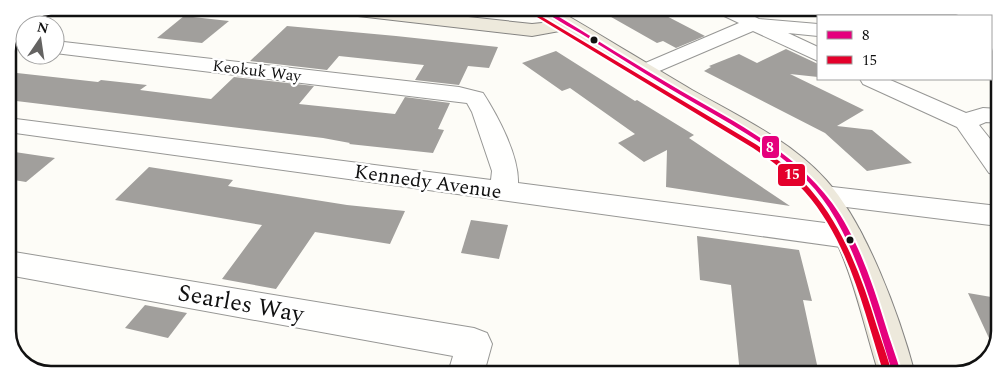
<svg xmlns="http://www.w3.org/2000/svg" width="1007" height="382" font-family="Spectral,serif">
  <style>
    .building { fill: #a19f9c }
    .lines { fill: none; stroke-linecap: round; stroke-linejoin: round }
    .minor-casing { stroke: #979795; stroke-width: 2 }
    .major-casing { stroke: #858482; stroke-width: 2 }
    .minor { fill: #fffffe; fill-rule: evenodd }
    .major { fill: #ede9dc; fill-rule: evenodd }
    .bus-1-casing { stroke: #fff; stroke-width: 4 }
    .bus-2-casing { stroke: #fff; stroke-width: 4 }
    .bus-1 { fill: #e5007d; fill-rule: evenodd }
    .bus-2 { fill: #e4002b; fill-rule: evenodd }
    .bus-dot { fill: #111; stroke: #fff; stroke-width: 2 }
    .labels { text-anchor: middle; stroke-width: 5; stroke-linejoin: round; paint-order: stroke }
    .far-street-label { font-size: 16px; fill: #111; stroke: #fff }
    .street-label { font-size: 20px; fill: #111; stroke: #fff }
    .near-street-label { font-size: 24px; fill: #111; stroke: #fff }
    .rim { fill: none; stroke: #111; stroke-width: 2.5 }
    .line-badge { stroke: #fff; stroke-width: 2 }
    .badge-label { font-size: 14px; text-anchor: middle; font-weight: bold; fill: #fff }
  </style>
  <rect width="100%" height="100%" fill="#fdfcf7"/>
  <g class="building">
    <polygon points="597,9 653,9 705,36 676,48 663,41 657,43"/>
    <polygon points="184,16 229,21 202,43 157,38"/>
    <polygon points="287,26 396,36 498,47 489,68 468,66 459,85 415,80 424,65 339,56 327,70 250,61"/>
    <polygon points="786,49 818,64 818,77 790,74 864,110 837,126 872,130 912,163 867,171 825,133 704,71 711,67 709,66 739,54 757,63"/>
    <polygon points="556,51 635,101 637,100 694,135 689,138 790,206 666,187 667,150 644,162 618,143 635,134 570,88 562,91 522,63"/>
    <polygon points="8,72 98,82 101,80 147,85 140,90 211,99 234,77 314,86 299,104 395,114 405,97 450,103 438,129 444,130 433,153 349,144 350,143 323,138 8,100"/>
    <polygon points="8,151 55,158 26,182 8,179"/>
    <polygon points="149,167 233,180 228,186 347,205 405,211 390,244 315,232 276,289 222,279 262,225 115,200"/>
    <polygon points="471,220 508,225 499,259 461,253"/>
    <polygon points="697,236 799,250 812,301 803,300 819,374 740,374 731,285 700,280"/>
    <polygon points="968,293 997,298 997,345 994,349"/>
    <polygon points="145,305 187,313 168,338 125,328"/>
  </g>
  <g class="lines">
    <defs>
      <g id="minor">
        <polygon points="715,9 739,9 759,19 818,24 818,36 788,33 818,47 818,61 753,31 650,75 643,77 636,75 632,71 636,67 739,23 718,13"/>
        <polygon points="13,37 25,38 25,50 8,47"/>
        <polygon points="991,37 995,38 999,50 991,49"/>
        <path d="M55 41 459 87 483 93C498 116 519 156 518 183L848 226 859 229 863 237 859 245 848 248 8 132V118L491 180 492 171 472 112 467 103 55 53Z"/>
        <polygon points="860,79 888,79 966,113 983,108 999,109 999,123 986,122 979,125 999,150 998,175 989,173 957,127 863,84"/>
        <polygon points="824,186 998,206 998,226 814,203 810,196 814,189"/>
        <polygon points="8,251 474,328 487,333 492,344 484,373 448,373 453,356 8,275"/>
      </g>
      <path id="major" d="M323 8H385L532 24 552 22 534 9H556C601 35 646 63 692 90 738 116 790 140 826 180 866 224 900 317 915 374H879C862 320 851 260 820 211 785 157 725 129 671 96 636 75 601 52 565 30L532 36 332 13 326 12Z"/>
    </defs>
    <use href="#minor" class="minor-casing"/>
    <use href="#major" class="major-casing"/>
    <use href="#minor" class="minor"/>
    <use href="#major" class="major"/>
    <defs>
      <path id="bus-1" d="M541 9H546C591 36 636 65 681 91 736 123 794 151 832 203 858 239 872 282 885 324 890 341 897 358 901 374H893C875 318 861 258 829 208 798 160 744 132 696 104 661 84 627 62 593 41 576 30 557 21 541 9Z"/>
      <path id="bus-2" d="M537 15H539L757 145C776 158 795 172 810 189 844 228 862 278 877 327 882 342 888 358 892 374H884C864 312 850 243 805 192 790 175 772 161 753 148L537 17Z"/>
    </defs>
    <use href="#bus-1" class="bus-1-casing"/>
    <use href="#bus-2" class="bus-2-casing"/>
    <use href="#bus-1" class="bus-1"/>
    <use href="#bus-2" class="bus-2"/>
  </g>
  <g class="bus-dot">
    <circle cx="594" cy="40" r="4.5"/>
    <circle cx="850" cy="240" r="4.5"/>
  </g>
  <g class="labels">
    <g class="far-street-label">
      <text transform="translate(257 70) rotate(7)" y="6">Keokuk Way</text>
    </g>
    <g class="street-label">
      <text transform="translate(428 181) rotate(8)" y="7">Kennedy Avenue</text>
    </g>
    <g class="near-street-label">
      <text transform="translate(241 303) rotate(10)" y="8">Searles Way</text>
    </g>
  </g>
  <path d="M0 0H1007V382H0ZM51 16H956A35 35 0 0 1 991 51V331A35 35 0 0 1 956 366H51A35 35 0 0 1 16 331V51A35 35 0 0 1 51 16Z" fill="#fff" fill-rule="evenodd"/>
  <path class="rim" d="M51 16H956A35 35 0 0 1 991 51V331A35 35 0 0 1 956 366H51A35 35 0 0 1 16 331V51A35 35 0 0 1 51 16Z"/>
  <g class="line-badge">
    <rect x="761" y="135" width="19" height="24" rx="5" fill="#e5007d"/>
    <rect x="777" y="163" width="29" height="24" rx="5" fill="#e4002b"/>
  </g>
  <g class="badge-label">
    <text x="770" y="152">8</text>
    <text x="792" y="179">15</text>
  </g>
  <rect x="817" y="15" width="175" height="65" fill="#ffffff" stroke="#a0a0a0"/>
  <rect x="827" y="31" width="25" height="8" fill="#e5007d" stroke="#a0a0a0"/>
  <text x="862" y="40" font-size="15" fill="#111111">8</text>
  <rect x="827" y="56" width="25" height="8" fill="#e4002b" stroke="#a0a0a0"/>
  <text x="862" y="65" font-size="15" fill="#111111">15</text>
  <g transform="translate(40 40) rotate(13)"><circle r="24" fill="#ffffff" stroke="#a0a0a0"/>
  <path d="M0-4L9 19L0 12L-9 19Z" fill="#646362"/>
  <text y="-8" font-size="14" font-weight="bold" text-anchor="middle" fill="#111111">N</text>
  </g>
</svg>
